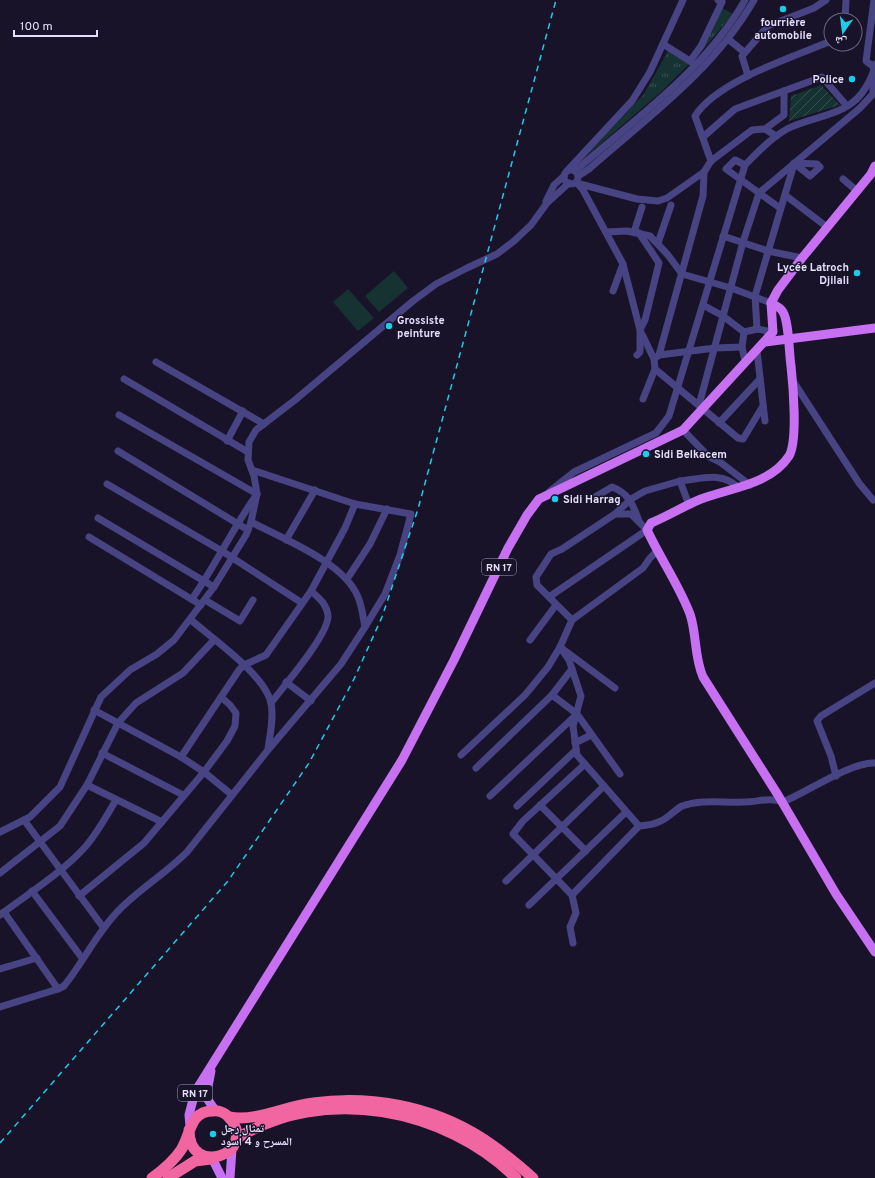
<svg xmlns="http://www.w3.org/2000/svg" width="875" height="1178" font-family="Overpass,'Noto Naskh Arabic',sans-serif">
  <style>
    .grass { fill: url(#grass-tufts) }
    .garden { fill: url(#garden-furrows) }
    .pitch { fill: #173232 }
    .lines { fill: none; stroke-linecap: round; stroke-linejoin: round }
    .minor { stroke: #484383; stroke-width: 7 }
    .major { stroke: #c770f2; stroke-width: 9 }
    .highway { stroke: #f165a1; stroke-width: 11 }
    .rail { stroke: #1cccea; stroke-width: 1.5; stroke-dasharray: 6 5; stroke-linecap: butt }
    .poi-dot { fill: #1cccea; stroke: #181329; stroke-width: 1.5 }
    .labels { text-anchor: middle; stroke-width: 3; stroke-linejoin: round; paint-order: stroke }
    .shield { fill: #181329; stroke: #a6a1bd; stroke-width: 1 }
    .shield-label { font-size: 10px; font-weight: bold; fill: #e3defc }
    .poi-label { font-size: 11px; font-weight: bold; fill: #e3defc; stroke: #181329; text-anchor: start }
  </style>
  <defs>
    <pattern id="grass-tufts" width="24" height="20" patternUnits="userSpaceOnUse"><rect width="24" height="20" fill="#173232"/><path d="M3 7l-1-3M5 7V3M7 7l1-3M15 17l-1-3M17 17v-4M19 17l1-3" fill="none" stroke="#394f51"/></pattern>
    <pattern id="garden-furrows" width="10" height="10" patternUnits="userSpaceOnUse"><rect width="10" height="10" fill="#173232"/><path d="M-1 1l2-2M0 10L10 0M9 11l2-2" fill="none" stroke="#394f51"/></pattern>
  </defs>
  <rect width="100%" height="100%" fill="#181329"/>
  <g class="grass">
    <polygon points="722,8 733,14 696,58 714,28"/>
    <polygon points="668,51 689,64 662,91 583,159 644,94"/>
  </g>
  <polygon class="garden" points="821,85 840,105 789,121 791,96"/>
  <g class="pitch">
    <polygon points="394,271 408,288 379,312 365,296"/>
    <polygon points="348,289 374,318 358,331 333,302"/>
  </g>
  <g class="lines">
    <g class="minor">
      <polyline points="874,0 866,61 875,68"/>
      <polyline points="845,20 846,0"/>
      <polyline points="728,39 744,52"/>
      <polyline points="663,44 693,63"/>
      <polyline points="690,61 701,46 722,2 718,0"/>
      <polyline points="748,76 742,56 768,26 814,8 826,0"/>
      <polyline points="765,129 784,115 784,91"/>
      <polyline points="703,137 735,109 822,77 847,106"/>
      <path d="M711 161 695 116C717 81 793 57 831 41"/>
      <polygon points="794,163 817,164 820,167 810,176"/>
      <polyline points="745,165 735,160 726,169 780,208"/>
      <circle cx="571" cy="177" r="7"/>
      <polyline points="567,171 632,101 650,72 683,0"/>
      <path d="M575 171C634 120 706 69 745 0"/>
      <path d="M578 176 589 169C648 117 714 70 754 0"/>
      <polyline points="843,179 857,191"/>
      <polyline points="576,183 637,199 658,201 667,198 704,172 711,161 752,130 765,129 776,136"/>
      <polyline points="578,184 583,190 623,264 613,291"/>
      <polyline points="785,195 827,227"/>
      <polyline points="546,201 554,185 564,176"/>
      <polyline points="606,232 627,231 650,236 668,255 682,274 731,288 771,303"/>
      <polyline points="634,232 642,207"/>
      <polyline points="723,236 768,251 802,258"/>
      <polyline points="658,243 671,205"/>
      <polyline points="623,264 640,330 654,359"/>
      <polyline points="703,305 723,316 744,332"/>
      <polyline points="757,329 755,296 794,164"/>
      <polyline points="757,351 765,421"/>
      <polyline points="637,355 640,352 640,330 645,320 659,263 639,233"/>
      <polyline points="659,355 715,348 742,347"/>
      <polyline points="745,361 742,347 744,332 757,329 773,332"/>
      <polyline points="156,362 264,424"/>
      <polyline points="655,369 738,438 743,439 763,406"/>
      <polyline points="124,379 248,452"/>
      <polyline points="793,381 859,483 873,500"/>
      <polyline points="643,399 655,369 654,359 659,355 703,196 704,172"/>
      <polyline points="699,405 743,242 759,193 860,108 873,94 873,77"/>
      <path d="M119 415 257 494C233 528 215 566 192 599"/>
      <polyline points="719,423 760,379"/>
      <polyline points="683,430 708,456 720,462 750,485"/>
      <polyline points="227,441 243,411"/>
      <polyline points="118,451 248,530"/>
      <polyline points="252,470 355,504 411,514 400,555 385,594 365,627"/>
      <path d="M680 481C701 479 721 471 738 487"/>
      <polyline points="107,484 222,551 302,603"/>
      <path d="M550 491 574 472 656 433 669 416 745 165C758 152 771 138 787 129 814 115 849 117 866 87 871 79 874 73 875 64"/>
      <path d="M595 497 612 487C629 493 633 505 639 521"/>
      <polyline points="98,518 214,587"/>
      <polyline points="89,537 201,605"/>
      <polyline points="286,540 315,490"/>
      <polyline points="347,579 370,544 387,509"/>
      <polyline points="549,597 647,530 631,514 615,514"/>
      <polyline points="205,600 240,621 253,600"/>
      <path d="M191 620C213 639 265 675 271 703 274 718 270 734 268 749"/>
      <polyline points="572,620 537,585 536,577 551,554 562,549 615,514 631,499 645,491 680,481 689,505"/>
      <polyline points="530,640 556,605"/>
      <polyline points="286,682 311,701"/>
      <polyline points="552,695 577,714 620,774"/>
      <path d="M271 703C283 687 329 634 328 616 327 604 319 598 311 591"/>
      <polyline points="94,710 181,757 204,772 232,795"/>
      <polyline points="575,743 591,735"/>
      <polyline points="102,753 183,795"/>
      <polyline points="461,755 525,695 548,667 560,647 572,620 643,568 650,558 657,551"/>
      <polyline points="181,757 239,670 244,665 266,655 311,591 345,528 355,504"/>
      <polyline points="476,768 552,695 572,669"/>
      <polyline points="836,776 831,756 817,721 821,716 875,683"/>
      <polyline points="87,785 162,822"/>
      <polyline points="490,796 576,715"/>
      <polyline points="540,805 586,851"/>
      <polyline points="517,806 576,750"/>
      <polyline points="24,820 103,927"/>
      <path d="M639 826C651 825 661 823 670 815 674 812 678 808 682 806 702 799 723 803 744 802 758 802 769 797 783 802 805 793 853 761 875 763"/>
      <polyline points="0,832 30,817 60,787 101,697 130,670 157,654 174,640 214,587 246,535 251,522 257,494 254,476 248,460 249,442 256,430 295,400 413,301 436,284 467,268 497,254 514,241 531,225 547,203 569,183"/>
      <polyline points="0,873 60,826 87,785 118,723 136,703 183,673 214,640"/>
      <polyline points="506,881 604,786"/>
      <polyline points="32,891 82,958"/>
      <polyline points="572,895 639,826 577,755 573,726 581,696 569,660 560,647 615,688"/>
      <polyline points="79,896 144,843 204,772 227,741 235,726 236,713 230,705 221,697"/>
      <polyline points="529,905 626,812"/>
      <polyline points="4,912 58,989"/>
      <path d="M0 915C29 893 62 873 86 846 98 832 107 815 116 800"/>
      <polyline points="573,943 570,927 576,913 572,895 513,834 523,821 585,764"/>
      <polyline points="0,969 37,958"/>
      <path d="M0 1007 58 989 64 986C84 961 97 932 120 909 141 888 166 873 187 852L268 750 341 664 365 627C363 617 362 606 358 597 344 562 283 539 251 522"/>
    </g>
    <g class="major">
      <path d="M771 303C775 305 781 308 783 312 789 322 789 353 791 366 793 384 798 441 789 456 770 485 730 488 701 499 684 506 668 516 651 523L647 530C660 558 679 585 690 614 697 635 694 657 703 677L778 795 836 894 875 952"/>
      <polyline points="765,342 875,328"/>
      <polyline points="211,1071 206,1097 215,1110"/>
      <polyline points="190,1126 189,1115 195,1092 402,760 454,660 508,548 527,515 539,499 683,430 773,332 771,303 778,290 802,258 871,174 875,166"/>
      <polyline points="212,1158 222,1178"/>
      <polyline points="230,1178 232,1149"/>
    </g>
    <g class="highway">
      <path d="M229 1117C257 1122 285 1106 313 1103 369 1095 431 1106 480 1137 499 1149 516 1163 533 1178"/>
      <path d="M236 1139C323 1084 445 1108 516 1178"/>
      <path d="M152 1178C163 1170 173 1162 181 1150 191 1135 189 1111 213 1111 220 1110 227 1114 231 1120 257 1154 189 1178 189 1130"/>
      <polyline points="168,1178 195,1161 211,1159"/>
    </g>
    <polyline class="rail" points="0,1143 228,881 309,763 354,679 382,617 418,509 556,0"/>
  </g>
  <g class="poi-dot">
    <circle cx="783" cy="9" r="4"/>
    <circle cx="852" cy="79" r="4"/>
    <circle cx="857" cy="273" r="4"/>
    <circle cx="389" cy="326" r="4"/>
    <circle cx="646" cy="454" r="4"/>
    <circle cx="555" cy="499" r="4"/>
    <circle cx="213" cy="1134" r="4"/>
  </g>
  <g class="labels">
    <g class="shield">
      <rect x="482" y="559" width="34" height="16" rx="3"/>
      <rect x="178" y="1085" width="34" height="16" rx="3"/>
    </g>
    <g class="shield-label">
      <text x="499" y="571">RN 17</text>
      <text x="195" y="1097">RN 17</text>
    </g>
    <g class="poi-label">
      <text x="783" y="26" text-anchor="middle">fourrière<tspan x="783" dy="13">automobile</tspan></text>
      <text x="844" y="83" text-anchor="end">Police</text>
      <text x="849" y="271" text-anchor="end">Lycée Latroch<tspan x="849" dy="13">Djilali</tspan></text>
      <text x="397" y="324">Grossiste<tspan x="397" dy="13">peinture</tspan></text>
      <text x="654" y="458">Sidi Belkacem</text>
      <text x="563" y="503">Sidi Harrag</text>
      <text x="221" y="1132">تمثال رجل<tspan x="221" dy="13">المسرح و 4 أسود</tspan></text>
    </g>
  </g>
  <g transform="translate(843 32) rotate(194)"><circle r="19" fill="#181329" stroke="#69647d"/>
  <path d="M0-3L7 15L0 10L-7 15Z" fill="#1cccea"/>
  <text y="-6" font-size="11" font-weight="bold" text-anchor="middle" fill="#e3defc">ش</text>
  </g>
  <path d="M14 30v6h83v-6" fill="none" stroke="#e3defc" stroke-width="2"/>
  <text x="20" y="30" font-size="12" fill="#e3defc" stroke="#181329" stroke-width="3" paint-order="stroke">100 m</text>
</svg>
